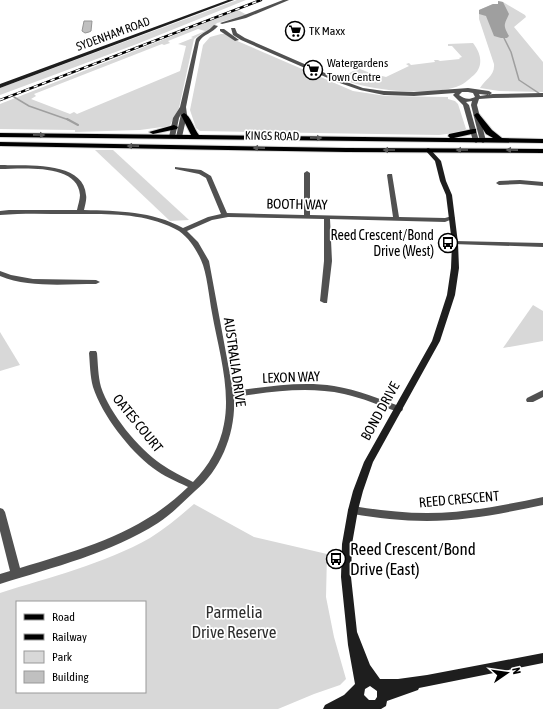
<svg xmlns="http://www.w3.org/2000/svg" width="543" height="709" font-family="'Asap Condensed',sans-serif">
  <style>
    .green { fill: #d8d8d8; fill-rule: evenodd }
    .water { fill: #9f9f9f }
    .lines { fill: none; stroke-linecap: round; stroke-linejoin: round }
    .stream-far1 { stroke: #9f9f9f; stroke-width: 1.5 }
    .stream { stroke: #9f9f9f; stroke-width: 2 }
    .building { fill: #c0c0c0; stroke: #959595 }
    .primary-casing { stroke: #dbdbdb; stroke-width: 2 }
    .street { fill: #515151; fill-rule: evenodd }
    .secondary { fill: #1e1e1e; fill-rule: evenodd }
    .primary { fill: #000; fill-rule: evenodd }
    .rail-casing { stroke: #000; stroke-width: 2.5 }
    .rail { stroke: #fff; stroke-width: 1.5; stroke-dasharray: 4.5; stroke-linecap: butt }
    .oneway { fill: #595959 }
    .labels { text-anchor: middle; stroke-width: 3.5; stroke-linejoin: round; paint-order: stroke }
    .far-poi-label { font-size: 12px; fill: #000; stroke: #fff; text-anchor: start }
    .far-street-label { font-size: 12px; fill: #000; stroke: #fff }
    .street-label { font-size: 14px; fill: #000; stroke: #fff }
    .poi-label { font-size: 14px; fill: #000; stroke: #fff; text-anchor: end }
    .near-poi-label { font-size: 17px; fill: #000; stroke: #fff; text-anchor: start }
    .near-park-label { font-size: 17px; fill: #2f2f2f; stroke: #fff }
  </style>
  <rect width="100%" height="100%" fill="#fff"/>
  <g class="green">
    <polygon points="237,0 246,0 137,44 0,95 0,88"/>
    <path d="M498 1 503 2 525 15 526 17 514 27 543 62V92L499 91 480 88C485 79 495 76 494 64L479 19V10L493 4H498Z"/>
    <path d="M238 10 247 15 217 23 210 30 201 34 194 39 179 108 169 127 164 129 162 127 140 130 75 132V130L0 129V104ZM198 29 205 31 191 37 193 38 178 44 186 46 180 71 77 114 74 112 70 114 31 99 36 96 34 94 162 44 164 45 170 43 168 41Z"/>
    <polygon points="221,34 226,34 235,40 353,91 386,96 448,97 448,99 455,101 458,104 466,129 462,132 439,135 200,131 196,128 190,110 203,45 210,37"/>
    <path d="M473 43C481 53 484 66 474 75 468 80 463 85 456 87 430 96 365 91 341 78L360 67 362 68 360 69 380 77 382 76 386 77 409 66 406 64 409 63 411 65 435 62 434 60H438L440 61 460 59 459 58 462 57 452 46H448V44Z"/>
    <polygon points="95,150 113,150 189,220 170,221"/>
    <polygon points="533,305 543,311 543,341 503,348"/>
    <polygon points="0,332 20,365 0,371"/>
    <path d="M194 504 254 537 327 554 326 597 334 637 346 679 340 685 314 694 278 709H0V593C50 577 104 564 150 538 166 528 180 516 194 504ZM17 602H145V692H17Z"/>
  </g>
  <path class="water" d="M498 1 503 2 509 14C504 25 503 25 509 36L507 38H501L494 36 486 16 479 14V10L493 4H498Z"/>
  <g class="lines">
    <g class="stream-far1">
      <polyline points="503,36 511,52 519,80 543,96"/>
      <polyline points="14,97 29,106 69,120"/>
    </g>
    <polyline class="stream" points="67,119 78,125"/>
  </g>
  <polygon class="building" points="84,21 92,21 91,31 89,32 85,33 82,31"/>
  <g class="lines">
    <defs>
      <g id="primary">
        <path d="M184 113C191 116 194 129 199 135L450 138 448 136 449 134 473 129H476V133L454 138H493L486 134 474 115 477 113 479 114 492 130 502 138 543 139V143L0 137V133L191 135 181 115Z"/>
        <polygon points="174,125 178,127 177,129 153,134 149,132"/>
        <polygon points="0,142 346,148 543,149 543,153 346,152 0,146"/>
      </g>
    </defs>
    <use href="#primary" class="primary-casing"/>
    <g class="street">
      <polygon points="283,0 289,0 246,18 222,24 220,23 242,16"/>
      <path d="M214 25 218 26C213 33 203 34 199 42L186 107 187 115 182 137 179 139 176 137 181 114 179 118 175 137 170 138 169 137 173 118 180 107 196 39C201 33 209 31 214 25Z"/>
      <path d="M231 28H235L237 33 245 38 341 80 363 88 384 91 414 92 468 88 489 91 492 93 489 95 479 94 480 96 493 94 543 93V97L493 98 479 99 477 105 486 141 483 143 480 141 471 105 472 101 466 102 469 105 479 141 476 143 473 141 463 105 453 95 455 93 414 96 384 95 360 90 337 82 241 40 233 35ZM462 92H468L473 93 475 97C469 100 464 99 459 95Z"/>
      <polygon points="220,29 224,29 239,40 235,41 220,31"/>
      <path d="M0 165C24 166 84 160 86 195 87 199 85 205 84 210 118 211 152 211 183 228L208 217 221 214 206 178 199 174 175 169V167L201 170 211 176 227 213 304 215V173L307 171 310 173V215L393 217 387 175 388 174H392L399 217 445 218 452 216 455 218 445 222 330 219 332 261 327 303H324L320 301 324 261V219L228 217 212 220 187 231 198 242 209 261 233 391C267 387 300 381 334 386 358 390 380 399 402 407L403 409 402 411 399 412C380 406 363 398 344 394 307 386 270 392 234 397 236 431 222 469 195 491 183 502 172 514 158 523 111 553 54 567 0 584V574L10 571 0 531V508L3 509 5 512 20 568C82 549 140 534 188 487 176 481 163 476 153 468 129 450 102 415 93 387 90 376 90 364 89 353L90 351H96L97 353C98 364 98 376 101 387 110 414 138 448 161 464 171 471 182 476 193 482 209 466 220 446 224 424 231 389 218 347 212 313 209 297 207 273 201 260 196 249 189 238 179 231 146 212 107 214 70 214 46 214 23 213 0 215V211L9 210H77C78 205 80 199 80 195 78 163 22 169 0 169Z"/>
      <polygon points="520,180 543,182 543,186 520,184 499,185 496,183 499,181"/>
      <polygon points="455,241 543,243 543,247 453,244 452,243"/>
      <path d="M0 271 11 275 33 279 96 280 100 282 96 284C65 284 29 288 0 276Z"/>
      <polygon points="543,390 543,397 533,402 527,402 526,400 527,398"/>
      <path d="M543 497V505C505 513 466 521 427 521 402 521 377 518 353 514L350 513 348 510 350 507 353 506C377 510 402 513 427 513 466 513 505 505 543 497Z"/>
    </g>
    <g class="secondary">
      <polygon points="228,0 234,0 0,88 0,84"/>
      <path d="M428 148 430 149 441 161 446 181 452 195 458 243 459 268 455 295 440 341 373 462 363 491 358 510 352 544 351 577 357 632 370 665 380 679H398L427 675 543 653V663L419 688 418 690 387 701 386 706 381 709H323L325 705 344 695 355 684 348 645 341 577 342 544 348 510 353 491 364 462 432 341 447 295 451 268 452 243 446 195 440 181 435 161 425 150ZM370 686 377 691V697L375 700H369L364 695 365 689Z"/>
    </g>
    <use href="#primary" class="primary"/>
    <defs>
      <polyline id="rail" points="0,100 261,0"/>
    </defs>
    <use href="#rail" class="rail-casing"/>
    <use href="#rail" class="rail"/>
  </g>
  <defs><path id="oneway-solid" d="M-6-.8H1V-3.2L6.5 0L1 3.2V.8H-6Z"/></defs>
  <g class="oneway">
    <use href="#oneway-solid" transform="translate(39 135) rotate(1)"/>
    <use href="#oneway-solid" transform="translate(316 138) rotate(1)"/>
    <use href="#oneway-solid" transform="translate(133 146) rotate(-179)"/>
    <use href="#oneway-solid" transform="translate(259 148) rotate(-179)"/>
    <use href="#oneway-solid" transform="translate(389 150) rotate(-180)"/>
    <use href="#oneway-solid" transform="translate(462 150) rotate(-180)"/>
    <use href="#oneway-solid" transform="translate(512 150) rotate(-179)"/>
  </g>
  <defs>
    <symbol id="supermarket-ring" viewBox="-11 -11 22 22"><circle r="9.5" fill="#fff" stroke="#000" stroke-width="1.5"/><path d="M-6-5.5h2.5l.6 2H6L4.5 2H-2.5L-4.4-4H-6ZM-1.5 3.2a1.3 1.3 0 1 0 .1 0ZM3 3.2a1.3 1.3 0 1 0 .1 0Z" fill="#000"/></symbol>
    <symbol id="bus-ring" viewBox="-11 -11 22 22"><circle r="9.5" fill="#fff" stroke="#000" stroke-width="1.5"/><path d="M-5-6H5V4H4V6H2V4H-2V6H-4V4H-5ZM-3.5-4V0h7V-4ZM-3.5 1.2v1.5H-2V1.2ZM2 1.2v1.5H3.5V1.2Z" fill="#000"/></symbol>
  </defs>
  <g fill-rule="evenodd">
    <use href="#supermarket-ring" x="284" y="20" width="22" height="22"/>
    <use href="#supermarket-ring" x="302" y="59" width="22" height="22"/>
    <use href="#bus-ring" x="437" y="232" width="22" height="22"/>
    <use href="#bus-ring" x="325" y="548" width="22" height="22"/>
  </g>
  <g class="labels">
    <g class="far-poi-label">
      <text x="309" y="35">TK Maxx</text>
      <text x="327" y="67">Watergardens<tspan x="327" dy="14">Town Centre</tspan></text>
    </g>
    <g class="far-street-label">
      <text transform="translate(113 34) rotate(-20)" y="4">SYDENHAM ROAD</text>
      <text transform="translate(272 136) rotate(1)" y="4">KINGS ROAD</text>
    </g>
    <g class="street-label">
      <text transform="translate(297 204) rotate(1)" y="5">BOOTH WAY</text>
      <text transform="translate(235 362) rotate(82)" y="5">AUSTRALIA DRIVE</text>
      <text transform="translate(291 377) rotate(-2)" y="5">LEXON WAY</text>
      <text transform="translate(380 411) rotate(-61)" y="5">BOND DRIVE</text>
      <text transform="translate(138 423) rotate(51)" y="5">OATES COURT</text>
      <text transform="translate(459 499) rotate(-5)" y="5">REED CRESCENT</text>
    </g>
    <g class="poi-label">
      <text x="434" y="240">Reed Crescent/Bond<tspan x="434" dy="16">Drive (West)</tspan></text>
    </g>
    <g class="near-poi-label">
      <text x="350" y="555">Reed Crescent/Bond<tspan x="350" dy="20">Drive (East)</tspan></text>
    </g>
    <g class="near-park-label">
      <text x="234" y="618">Parmelia<tspan x="234" dy="20">Drive Reserve</tspan></text>
    </g>
  </g>
  <rect x="16" y="601" width="130" height="92" fill="#ffffff" stroke="#999999"/>
  <rect x="24" y="614" width="20" height="6" fill="#000000" stroke="#999999"/>
  <text x="52" y="621" font-size="12" fill="#000000">Road</text>
  <rect x="24" y="634" width="20" height="6" fill="#000000" stroke="#999999"/>
  <text x="52" y="641" font-size="12" fill="#000000">Railway</text>
  <rect x="24" y="651" width="20" height="12" fill="#d8d8d8" stroke="#999999"/>
  <text x="52" y="661" font-size="12" fill="#000000">Park</text>
  <rect x="24" y="671" width="20" height="12" fill="#c0c0c0" stroke="#999999"/>
  <text x="52" y="681" font-size="12" fill="#000000">Building</text>
  <g transform="translate(507 673) rotate(77)" stroke="#ffffff" stroke-width="3" paint-order="stroke">
  <path d="M0-3L7 15L0 10L-7 15Z" fill="#000000"/>
  <text y="-6" font-size="11" font-weight="bold" text-anchor="middle" fill="#000000">N</text>
  </g>
</svg>
